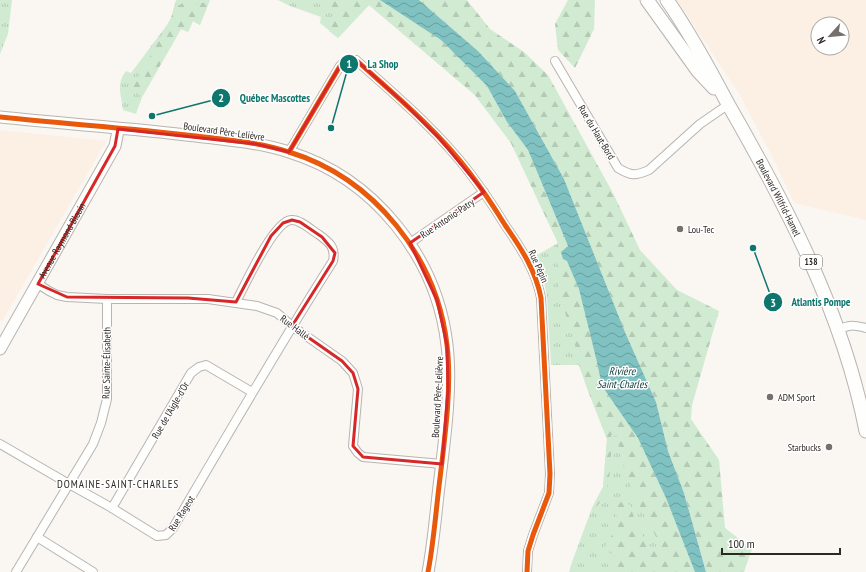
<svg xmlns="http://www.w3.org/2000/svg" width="866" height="572" font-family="'PT Sans Narrow',sans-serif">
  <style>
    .built { fill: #fcefe4; fill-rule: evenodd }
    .grass { fill: url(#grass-tufts) }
    .forest { fill: url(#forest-firs) }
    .water { fill: url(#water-waves) }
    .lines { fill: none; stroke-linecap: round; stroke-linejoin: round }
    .street-casing { stroke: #b8b4b1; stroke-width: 10 }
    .secondary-casing { stroke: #b8b4b1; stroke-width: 13 }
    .primary-casing { stroke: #b8b4b1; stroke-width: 15 }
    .street { stroke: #fefefd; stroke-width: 8 }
    .secondary { stroke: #fefefd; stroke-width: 11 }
    .primary { stroke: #fefefd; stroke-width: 13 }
    .cycleway-casing { stroke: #fff; stroke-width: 8 }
    .cycleway { stroke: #e8590c; stroke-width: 5 }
    .marked { fill: none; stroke: #d62828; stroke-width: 3; stroke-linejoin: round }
    .poi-dot { fill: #75706c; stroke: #fff; stroke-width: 1.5 }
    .labels { text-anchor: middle; stroke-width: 3; stroke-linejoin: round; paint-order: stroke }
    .shield { fill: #fff; stroke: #6c6866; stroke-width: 1 }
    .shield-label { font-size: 9px; font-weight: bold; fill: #2d2824 }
    .street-label { font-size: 10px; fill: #2d2824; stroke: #fff }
    .poi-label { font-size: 10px; fill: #2d2824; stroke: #fff; text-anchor: start }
    .water-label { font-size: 11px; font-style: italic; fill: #0d3b3c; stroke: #fff }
    .neighbourhood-label { font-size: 11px; letter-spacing: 1px; fill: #2d2824; stroke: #fff }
    .leader { fill: none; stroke: #0f766e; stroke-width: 1.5 }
    .callout-dot { fill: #0f766e; stroke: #fff; stroke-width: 1.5 }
    .mark-label { font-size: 12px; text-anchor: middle; font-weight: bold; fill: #fff }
    .callout-label { font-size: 11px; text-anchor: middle; font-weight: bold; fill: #0f766e; stroke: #fff; stroke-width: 3; stroke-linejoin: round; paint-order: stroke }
  </style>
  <defs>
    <pattern id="grass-tufts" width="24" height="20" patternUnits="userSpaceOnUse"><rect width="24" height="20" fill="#d1ebd2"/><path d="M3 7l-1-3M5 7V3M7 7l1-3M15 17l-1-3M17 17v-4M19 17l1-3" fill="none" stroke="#b4cab4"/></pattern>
    <pattern id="forest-firs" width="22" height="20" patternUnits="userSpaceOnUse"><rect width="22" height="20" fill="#d1ebd2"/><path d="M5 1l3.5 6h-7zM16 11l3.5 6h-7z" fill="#b4cab4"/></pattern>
    <pattern id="water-waves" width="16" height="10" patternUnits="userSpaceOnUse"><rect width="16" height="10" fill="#80c2c2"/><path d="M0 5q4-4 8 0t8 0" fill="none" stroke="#699e9d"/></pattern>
  </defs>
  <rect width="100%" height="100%" fill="#faf6f2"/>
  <g class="built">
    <path d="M677 0H866V220L794 203 775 162 740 95ZM818 24H842V48H818Z"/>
    <polygon points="0,130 106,141 2,321 0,320"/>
  </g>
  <g class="grass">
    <polygon points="0,0 12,0 8,34 0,54"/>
    <path d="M176 0H210L200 25 193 21 188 32 181 29 142 97 136 114 123 110C121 94 116 84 126 71L131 73 167 25 171 18Z"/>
    <polygon points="278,0 380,0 441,40 528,150 695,572 569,572 572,562 592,508 603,487 607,439 587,388 579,365 551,365 547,297 544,282 532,258 558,243 511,143 475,95 369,5 338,38 320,23 321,17 290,6"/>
  </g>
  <g class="forest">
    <polygon points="186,0 190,0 195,4 209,2 200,25 193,21 188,32 181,29 142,97 132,89 171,18 175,5 180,5"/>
    <path d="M325 0H380L441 40 487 86 507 122 528 150 568 246 561 252 567 261 579 289 597 362 602 386 638 438 666 498 695 572H615L619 560 604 548 619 524 614 508 621 502 630 505 635 521 649 547 661 546C642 510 622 477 617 436L611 435C611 458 613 491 595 508H592L603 487 607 439 587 388 579 365 573 335 564 309 557 296 559 269 554 253 558 243 511 143 475 95 369 5 338 38 329 31 336 18 330 4Z"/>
    <polygon points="419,0 467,0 490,29 524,52 548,75 614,195 640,250 677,290 719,311 692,405 691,419 719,460 725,528 752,549 744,572 706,572 684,493 668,451 656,402 625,332 564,179 515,91 478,51"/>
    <polygon points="568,0 595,0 594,29 575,68 558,50 555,24"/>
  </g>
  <polygon class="water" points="380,0 419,0 478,51 515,91 564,179 625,332 656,402 668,451 684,493 706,572 695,572 666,498 638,438 602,386 597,362 579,289 567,261 563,259 561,252 568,246 528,150 507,122 487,86 441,40"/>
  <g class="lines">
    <defs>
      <g id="street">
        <path d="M555 61 618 168C631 176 635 176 649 170L700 124 729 104"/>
        <path d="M289 152 340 66 346 60H356C395 95 437 130 469 172 482 189 494 207 505 225 521 248 536 271 541 298L550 474 549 493 533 535 528 551 527 572"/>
        <polyline points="410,243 484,192"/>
        <polyline points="38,284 49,291 57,295 67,297 107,299 208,299 257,306 277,313 292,326 342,361 353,373 358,389 353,446 358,453 363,457 442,464"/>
        <path d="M838 330C850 324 853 325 866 328"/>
        <path d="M0 444 69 484 112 508 157 536 166 535 173 528C225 439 277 349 333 261 336 247 329 242 318 234 311 230 300 219 291 220 273 222 245 285 236 302"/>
        <polyline points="112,508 191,373 199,367 206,365 252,392"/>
        <polyline points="37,537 93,572"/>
        <polyline points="16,572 93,444 101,423 107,399 107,299"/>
      </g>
      <g id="secondary">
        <path d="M0 117C65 124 131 128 196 136 227 140 259 142 289 152 374 178 437 257 447 345 452 385 445 437 440 478 436 509 434 541 428 572"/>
        <path id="s1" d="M0 349 115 146 117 136 118 129"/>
      </g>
      <g id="primary">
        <polyline points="647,0 698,71 714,88"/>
        <path id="s2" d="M667 0C690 33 709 68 728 104 787 207 843 313 866 431"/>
      </g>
    </defs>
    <use href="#street" class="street-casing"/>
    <use href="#secondary" class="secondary-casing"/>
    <use href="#primary" class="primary-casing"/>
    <use href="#street" class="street"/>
    <use href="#secondary" class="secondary"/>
    <use href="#primary" class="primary"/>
    <defs>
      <g id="cycleway">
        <path d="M0 117C65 124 131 128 196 136 227 140 259 142 289 152 374 178 437 257 447 345 452 385 445 437 440 478 436 509 434 541 428 572"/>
        <path d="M289 152 340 66 346 60H356C395 95 437 130 469 172 482 189 494 207 505 225 521 248 536 271 541 298L550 474 549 493 533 535 528 551 527 572"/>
      </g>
    </defs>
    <use href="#cycleway" class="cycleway-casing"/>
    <use href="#cycleway" class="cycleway"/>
  </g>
  <path class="marked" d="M346 60H356L404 103 440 139 484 192 410 243 437 300 447 345 448 390 442 464 363 457 353 446 358 389 353 373 342 361 292 326 333 261 335 253 322 237 300 222 292 220 283 223 271 236 236 302 188 298 67 297 38 284 115 146 118 129 256 144 289 152 340 66Z"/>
  <g class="poi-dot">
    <circle cx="680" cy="229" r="4"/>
    <circle cx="770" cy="397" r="4"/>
    <circle cx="829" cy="447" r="4"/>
  </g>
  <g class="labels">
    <rect class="shield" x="800" y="255" width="22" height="14" rx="3"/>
    <g class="shield-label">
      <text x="811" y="265">138</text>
    </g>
    <g class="street-label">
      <text transform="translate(224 131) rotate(8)" y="4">Boulevard Père-Lelièvre</text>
      <text transform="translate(597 132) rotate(59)" y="4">Rue du Haut-Bord</text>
      <text dy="4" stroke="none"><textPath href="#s2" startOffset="227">Boulevard Wilfrid-Hamel</textPath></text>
      <text transform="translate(447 218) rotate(-34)" y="4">Rue Antonio-Patry</text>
      <text dy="4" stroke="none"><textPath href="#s1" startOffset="125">Avenue Raymond-Blouin</textPath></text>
      <text transform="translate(539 266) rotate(66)" y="4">Rue Pépin</text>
      <text transform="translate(295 327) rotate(37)" y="4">Rue Hallé</text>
      <text transform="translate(106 363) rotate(-89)" y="4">Rue Sainte-Élisabeth</text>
      <text transform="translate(437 397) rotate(-87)" y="4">Boulevard Père-Lelièvre</text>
      <text transform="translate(170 410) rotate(-60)" y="4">Rue de l'Aigle-d'Or</text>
      <text transform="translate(181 513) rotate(-58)" y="4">Rue Rageot</text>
    </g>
    <g class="poi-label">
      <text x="688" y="233">Lou-Tec</text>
      <text x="778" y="401">ADM Sport</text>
      <text x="821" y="451" text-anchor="end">Starbucks</text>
    </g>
    <g class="water-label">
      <text x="622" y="375">Rivière<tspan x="622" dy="13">Saint-Charles</tspan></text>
    </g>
    <g class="neighbourhood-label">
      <text x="118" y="488">DOMAINE-SAINT-CHARLES</text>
    </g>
  </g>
  <path class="leader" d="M331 128L349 64M152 116L221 98M753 248L773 302"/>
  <g class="callout-dot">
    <circle cx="331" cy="128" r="4"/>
    <circle cx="152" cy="116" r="4"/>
    <circle cx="753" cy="248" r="4"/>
    <circle cx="349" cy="64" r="10"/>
    <circle cx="221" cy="98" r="10"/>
    <circle cx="773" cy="302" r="10"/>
  </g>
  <g class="mark-label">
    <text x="349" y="68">1</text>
    <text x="221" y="102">2</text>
    <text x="773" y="307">3</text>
  </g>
  <g class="callout-label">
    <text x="383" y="68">La Shop</text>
    <text x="275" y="102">Québec Mascottes</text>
    <text x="821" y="306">Atlantis Pompe</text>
  </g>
  <g transform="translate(830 36) rotate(243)"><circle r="19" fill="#ffffff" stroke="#aba9a7"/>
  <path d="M0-3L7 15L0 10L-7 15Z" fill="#75706c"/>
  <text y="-6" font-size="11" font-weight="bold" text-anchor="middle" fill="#2d2824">N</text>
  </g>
  <path d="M722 548v6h118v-6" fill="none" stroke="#2d2824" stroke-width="2"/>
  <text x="728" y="548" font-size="12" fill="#2d2824" stroke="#ffffff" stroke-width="3" paint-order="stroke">100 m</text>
</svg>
